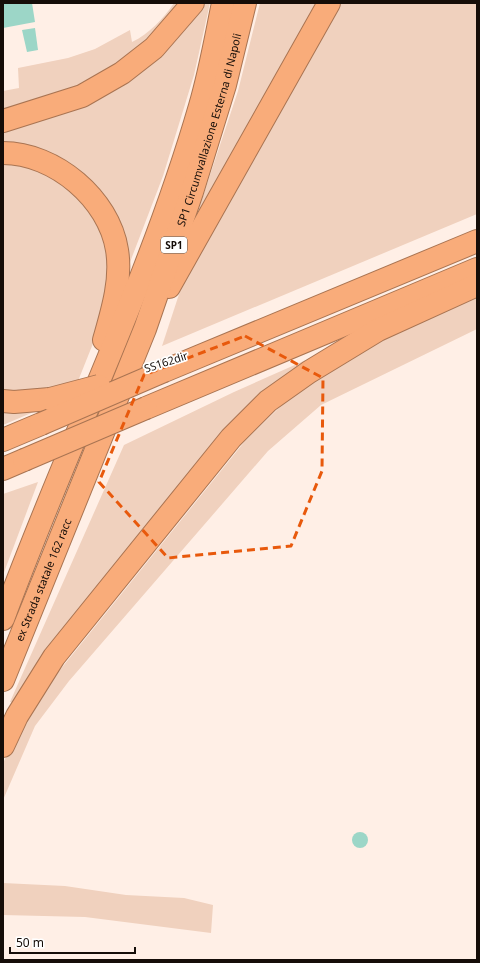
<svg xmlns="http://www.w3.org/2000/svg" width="480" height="963" font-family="'Noto Sans',sans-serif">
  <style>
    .green { fill: #f0d1be }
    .building { fill: #9cd6c7 }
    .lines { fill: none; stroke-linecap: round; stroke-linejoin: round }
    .highway-casing { stroke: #a97452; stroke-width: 24 }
    .highway { stroke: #f9ac7a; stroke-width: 22 }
    .highway-bridge-casing { stroke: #a97452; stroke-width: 24; stroke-linecap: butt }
    .highway-bridge { stroke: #f9ac7a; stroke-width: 22 }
    .marked { fill: none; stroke: #e8590c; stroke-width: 3; stroke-dasharray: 8 5; stroke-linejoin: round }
    .labels { text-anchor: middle; stroke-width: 3.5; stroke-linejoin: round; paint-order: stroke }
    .shield { fill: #fff; stroke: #5b5652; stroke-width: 1 }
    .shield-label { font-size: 10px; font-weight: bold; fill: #150d08 }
    .street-label { font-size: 11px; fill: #150d08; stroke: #fff }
  </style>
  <rect width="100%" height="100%" fill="#ffefe6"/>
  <g class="green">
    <path d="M174 3H183L128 59 91 81 3 111V91L19 88 18 68 68 58 95 49 130 30 132 42C149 34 163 19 174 3Z"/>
    <polygon points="202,3 210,3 194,75 163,176 127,270 103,202 3,147 3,127 82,104"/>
    <polygon points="260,3 321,3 196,217 238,91"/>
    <polygon points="340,3 477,3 477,214 162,346 186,273"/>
    <polygon points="3,162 35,168 65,182 92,211 106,245 110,272 94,341 78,381 54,390 3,395"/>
    <polygon points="477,297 477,329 321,405 268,451 69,681 35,726 3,800 3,763 24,721 47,686 245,441 287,400 341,364 395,332"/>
    <polygon points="306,360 253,402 14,703 10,702 124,445 234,392"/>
    <polygon points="3,410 36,411 3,425"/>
    <polygon points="38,482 3,575 3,494"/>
    <polygon points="3,883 65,886 126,895 184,898 213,905 211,933 85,917 3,915"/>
  </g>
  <g class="building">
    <polygon points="3,3 32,3 35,22 3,28"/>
    <polygon points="35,28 38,50 27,52 22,30"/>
    <circle cx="360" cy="840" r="8"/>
  </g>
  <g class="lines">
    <defs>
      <g id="highway">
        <polyline points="3,121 82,96 122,73 154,48 193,3"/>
        <path d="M3 153C55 153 109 199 117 250 122 280 112 312 104 340"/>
        <polyline points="169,287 329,3"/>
        <polyline points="164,371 477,241"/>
        <polyline points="3,401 14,402 50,399"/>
        <polyline points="146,408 477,269"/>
        <polyline points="3,440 41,424"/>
        <polyline points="3,469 24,460"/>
        <path d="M3 619C66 447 149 282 200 106 210 72 216 37 223 3"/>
        <path id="s1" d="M3 680 145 329 192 192 225 85 245 3"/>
        <polyline points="3,746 17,716 54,657 231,438 268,401 309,372 378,330 477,285"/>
      </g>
    </defs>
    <use href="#highway" class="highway-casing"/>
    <use href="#highway" class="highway"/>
    <defs>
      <g id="highway-bridge">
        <polyline points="50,399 99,386"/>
        <polyline points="41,424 164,371"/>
        <polyline points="24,460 146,408"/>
      </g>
    </defs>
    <use href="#highway-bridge" class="highway-bridge-casing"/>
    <use href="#highway-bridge" class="highway-bridge"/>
  </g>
  <path class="marked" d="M245 336 323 378 322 471 291 546 168 558 99 482 144 375Z"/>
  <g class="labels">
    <rect class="shield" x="161" y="237" width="26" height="16" rx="3"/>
    <g class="shield-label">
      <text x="174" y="249">SP1</text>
    </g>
    <g class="street-label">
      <text dy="4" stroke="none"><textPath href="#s1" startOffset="588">SP1 Circumvallazione Esterna di Napoli</textPath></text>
      <text transform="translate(166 362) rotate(-18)" y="4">SS162dir</text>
      <text dy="4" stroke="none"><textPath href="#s1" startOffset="108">ex Strada statale 162 racc</textPath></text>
    </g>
  </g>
  <rect width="480" height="963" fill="none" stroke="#150d08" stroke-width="8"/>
  <path d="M10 947v6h125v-6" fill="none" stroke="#150d08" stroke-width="2"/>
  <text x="16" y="947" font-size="12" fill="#150d08" stroke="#ffffff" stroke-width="3" paint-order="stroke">50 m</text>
</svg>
